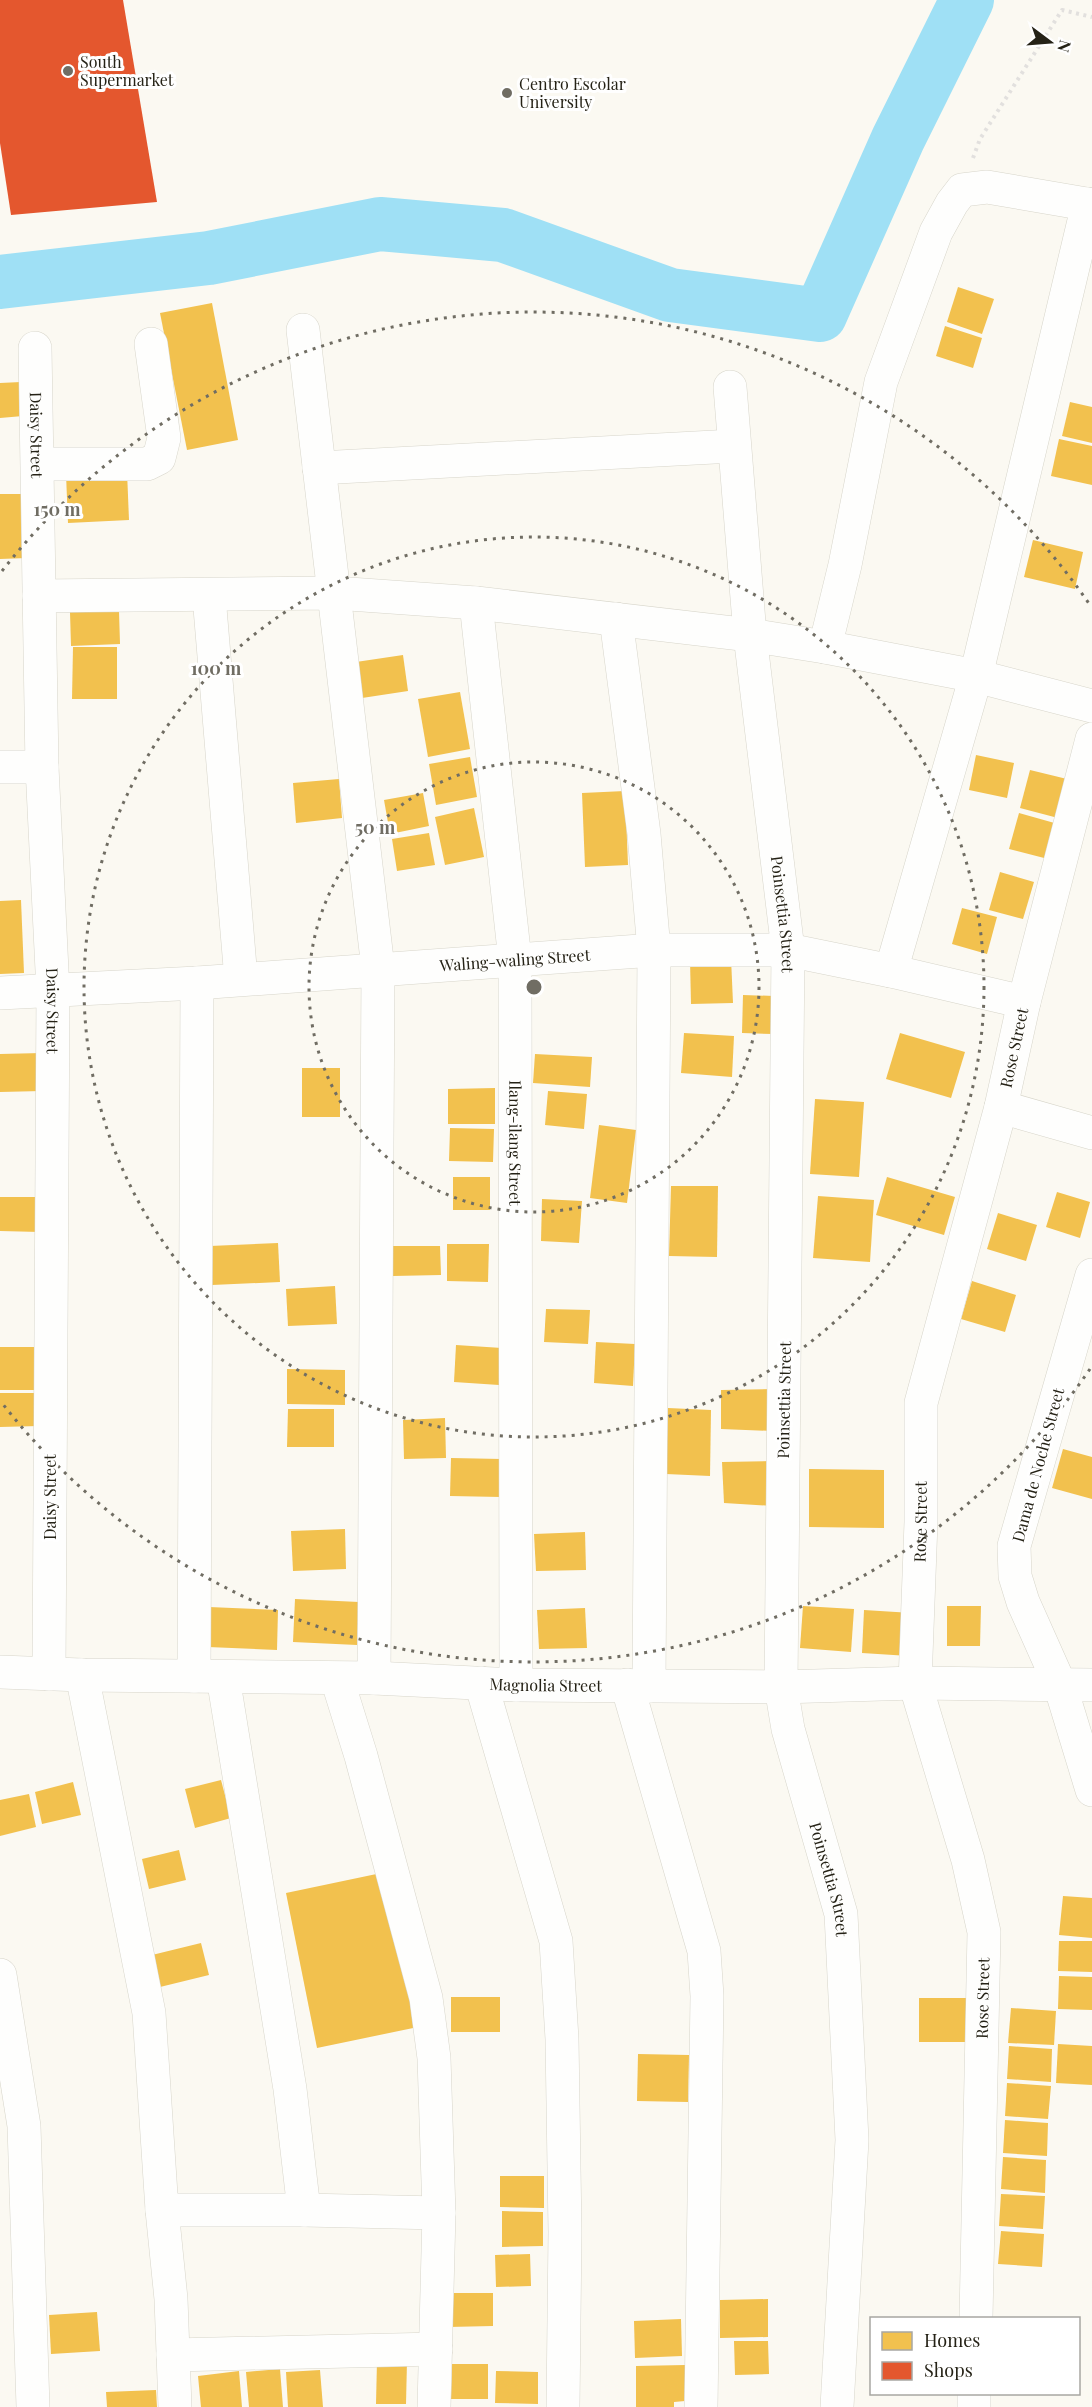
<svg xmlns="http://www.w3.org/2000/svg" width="1092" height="2407" font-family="'Playfair Display',serif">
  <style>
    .homes { fill: #f2c14e }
    .shops { fill: #e4572e }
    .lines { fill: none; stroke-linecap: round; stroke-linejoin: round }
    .river { stroke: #9fe0f5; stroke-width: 54 }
    .minor-casing { stroke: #d7d5ca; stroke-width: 34 }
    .path { stroke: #e2e0de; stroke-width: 4; stroke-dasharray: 3 4.5; stroke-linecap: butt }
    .minor { stroke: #fefefd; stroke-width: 33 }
    .ring { fill: none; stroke: #706d63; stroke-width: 3; stroke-dasharray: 3 6 }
    .poi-dot { fill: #706d63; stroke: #fff; stroke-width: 2 }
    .labels { text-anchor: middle; stroke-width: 6; stroke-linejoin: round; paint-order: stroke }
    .poi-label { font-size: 16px; fill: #252216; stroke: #fff; text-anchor: start }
    .street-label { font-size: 16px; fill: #252216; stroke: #fff }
    .centre { fill: #706d63; stroke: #fff; stroke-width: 3 }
    .ring-label { font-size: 18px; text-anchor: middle; font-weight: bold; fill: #706d63; stroke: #fff; stroke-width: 6; stroke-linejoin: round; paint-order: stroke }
  </style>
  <rect width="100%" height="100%" fill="#fbf9f2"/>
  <g class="homes">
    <polygon points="958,287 994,299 982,334 947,322"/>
    <polygon points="212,303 238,440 187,450 160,313"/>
    <polygon points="945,326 982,338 973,368 936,356"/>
    <polygon points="21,382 23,416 0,418 0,383"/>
    <polygon points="1070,402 1092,407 1092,443 1062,436"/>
    <polygon points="1059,439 1092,446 1092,485 1051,476"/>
    <polygon points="127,471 129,520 68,523 66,474"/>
    <polygon points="0,494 27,494 27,558 0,559"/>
    <polygon points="1033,540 1083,552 1075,589 1024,577"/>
    <polygon points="119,611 120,644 71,646 70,612"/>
    <polygon points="73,647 117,647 117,699 72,699"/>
    <polygon points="403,655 408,691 362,698 356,662"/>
    <polygon points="460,692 470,749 428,757 418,699"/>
    <polygon points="976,755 1014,763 1007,798 969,790"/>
    <polygon points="470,757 477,797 436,805 429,764"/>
    <polygon points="1030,770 1067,779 1058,818 1020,808"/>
    <polygon points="339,779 342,818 296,823 293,783"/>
    <polygon points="625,791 628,865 585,867 582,793"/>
    <polygon points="423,793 429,826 390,834 384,800"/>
    <polygon points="474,808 484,857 445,865 435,817"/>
    <polygon points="1019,813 1058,824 1048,859 1009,849"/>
    <polygon points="429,833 435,865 397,871 392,839"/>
    <polygon points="1000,872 1034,882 1023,919 989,910"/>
    <polygon points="21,900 24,973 0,974 0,901"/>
    <polygon points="962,908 997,917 987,954 952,944"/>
    <polygon points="731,958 733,1003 691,1004 690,960"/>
    <polygon points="743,995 774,996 773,1034 742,1033"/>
    <polygon points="684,1033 734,1036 732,1077 681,1073"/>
    <polygon points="900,1033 965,1052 951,1098 886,1079"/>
    <polygon points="42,1053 42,1091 0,1092 0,1054"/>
    <polygon points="535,1054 592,1057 590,1087 533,1083"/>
    <rect x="302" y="1068" width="38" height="49"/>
    <polygon points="495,1088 495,1124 448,1124 448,1089"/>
    <polygon points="548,1091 587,1094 584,1129 545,1125"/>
    <polygon points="815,1099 864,1102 859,1177 810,1174"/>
    <polygon points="599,1125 636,1130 627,1203 590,1198"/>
    <polygon points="450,1128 494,1129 493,1162 449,1161"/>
    <rect x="453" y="1177" width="37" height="33"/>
    <polygon points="887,1177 955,1197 944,1235 876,1215"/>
    <polygon points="671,1186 718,1186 717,1257 669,1256"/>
    <polygon points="1057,1192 1090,1202 1080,1238 1046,1227"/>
    <polygon points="818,1196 874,1200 870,1262 813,1258"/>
    <polygon points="0,1197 40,1197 40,1232 0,1231"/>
    <polygon points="542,1199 582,1201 579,1243 541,1241"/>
    <polygon points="998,1213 1037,1225 1026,1261 987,1249"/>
    <polygon points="278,1243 280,1282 212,1285 210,1246"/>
    <polygon points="447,1244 489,1244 488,1282 447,1281"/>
    <polygon points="393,1246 440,1246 441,1275 393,1276"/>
    <polygon points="972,1281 1016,1295 1005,1332 961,1319"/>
    <polygon points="335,1286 337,1324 288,1326 286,1289"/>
    <polygon points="546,1309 590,1310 588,1344 544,1342"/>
    <polygon points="596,1342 635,1344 633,1386 594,1383"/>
    <polygon points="456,1345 502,1348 499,1385 454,1382"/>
    <rect x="0" y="1347" width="39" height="43"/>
    <polygon points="287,1369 345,1370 345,1405 287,1404"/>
    <polygon points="772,1389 773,1431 721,1429 721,1390"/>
    <polygon points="0,1393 39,1393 39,1426 0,1427"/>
    <polygon points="668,1408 711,1410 710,1476 666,1474"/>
    <polygon points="288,1409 334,1409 334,1447 287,1447"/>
    <polygon points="445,1418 446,1458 404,1459 403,1420"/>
    <polygon points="1063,1449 1092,1457 1092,1499 1052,1488"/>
    <polygon points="451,1458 502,1459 501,1497 450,1496"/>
    <polygon points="773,1461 774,1506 724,1503 722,1462"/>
    <polygon points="809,1469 884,1470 884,1528 809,1527"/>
    <polygon points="345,1529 346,1569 293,1571 291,1531"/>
    <polygon points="585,1532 586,1570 536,1571 534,1534"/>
    <polygon points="295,1599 359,1602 357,1645 293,1642"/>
    <polygon points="803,1606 854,1609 851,1652 800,1648"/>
    <polygon points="947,1606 981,1606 980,1646 947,1646"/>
    <polygon points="209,1607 278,1610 277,1650 208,1647"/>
    <polygon points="585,1608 587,1648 539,1649 537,1610"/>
    <polygon points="864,1610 912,1613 909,1656 862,1653"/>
    <polygon points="221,1780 231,1818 195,1828 185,1789"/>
    <polygon points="73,1782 81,1815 42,1824 35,1792"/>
    <polygon points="29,1794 36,1827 0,1836 0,1800"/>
    <polygon points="179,1850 186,1880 149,1889 142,1859"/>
    <polygon points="386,1872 418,2027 317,2048 286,1893"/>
    <polygon points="1063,1896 1092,1898 1092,1938 1059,1935"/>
    <polygon points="1059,1941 1092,1941 1092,1972 1058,1971"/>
    <polygon points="201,1943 209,1975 160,1987 152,1955"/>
    <polygon points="1059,1976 1092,1977 1092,2010 1058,2009"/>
    <rect x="451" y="1997" width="49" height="35"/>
    <rect x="919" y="1998" width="47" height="44"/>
    <polygon points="1011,2008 1056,2011 1054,2045 1008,2043"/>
    <polygon points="1058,2044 1092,2046 1092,2085 1056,2083"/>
    <polygon points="1009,2046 1052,2049 1051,2082 1007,2079"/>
    <polygon points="638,2054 689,2055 688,2102 637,2101"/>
    <polygon points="1007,2083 1051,2086 1048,2119 1005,2116"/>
    <polygon points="1005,2120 1048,2123 1047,2156 1003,2153"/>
    <polygon points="1003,2157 1046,2160 1045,2193 1001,2189"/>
    <polygon points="500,2176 544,2176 544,2208 500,2207"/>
    <polygon points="1001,2194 1045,2196 1043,2229 999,2226"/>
    <polygon points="502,2211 543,2212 543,2246 502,2247"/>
    <polygon points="1001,2231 1044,2234 1042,2267 998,2264"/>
    <polygon points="530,2254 531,2286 496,2287 495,2255"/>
    <polygon points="448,2293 493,2293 493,2326 448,2327"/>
    <polygon points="768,2299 768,2337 720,2338 720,2300"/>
    <polygon points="97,2312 100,2351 51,2354 49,2315"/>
    <polygon points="681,2319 682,2356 635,2358 634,2321"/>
    <polygon points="734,2341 768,2341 769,2374 735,2375"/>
    <polygon points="377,2361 407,2361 406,2404 376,2404"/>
    <polygon points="452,2364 488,2364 488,2399 451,2399"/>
    <polygon points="685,2365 685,2401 674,2402 674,2407 636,2407 636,2366"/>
    <polygon points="280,2369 283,2407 249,2407 246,2372"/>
    <polygon points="320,2370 323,2407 288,2407 286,2372"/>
    <polygon points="239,2371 242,2407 201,2407 198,2376"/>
    <polygon points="496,2371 538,2372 538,2404 495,2403"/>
    <polygon points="156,2390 157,2407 107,2407 106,2392"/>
  </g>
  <polygon class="shops" points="0,0 123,0 157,202 11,215 0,143"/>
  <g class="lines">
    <polyline class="river" points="0,282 209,258 380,224 503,235 670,295 820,315 898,139 967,0"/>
    <defs>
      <g id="minor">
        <polyline points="303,330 378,968 374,1678"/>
        <path id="s1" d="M35 348 42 767 53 991 49 1674"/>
        <path id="s2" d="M730 387 750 635 788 950 781 1687 788 1729 841 1914 852 2140 837 2407"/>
        <polyline points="38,464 147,464 159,458 164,438 151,344"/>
        <polyline points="319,468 733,446"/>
        <polyline points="39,596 335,593 476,603 750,635 825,647 976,676 1092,706"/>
        <polyline points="209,596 241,979"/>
        <path id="s3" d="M476 603 515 960 516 1685"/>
        <polyline points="616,619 644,834 654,950 649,1686"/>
        <polyline points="825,647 845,565 881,382 936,232 952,203 962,190 987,187 1092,205"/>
        <polyline points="0,767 42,767"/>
        <polyline points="891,971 976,676 1088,204"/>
        <path id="s4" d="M0 993 197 983 654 950H788L891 971 1024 1002"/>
        <polyline points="1001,1107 1092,1133"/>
        <polyline points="1092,1275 1014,1546 1015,1576 1023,1602 1060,1685 1092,1790"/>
        <path id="s5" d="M0 1672 82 1675 374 1678 516 1685 781 1687 915 1683 1092 1685"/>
        <polyline points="82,1675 149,2013 162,2210 171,2299 175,2407"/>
        <polyline points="194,1676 197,983"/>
        <polyline points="223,1677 290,2089 304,2210"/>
        <polyline points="337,1679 361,1756 426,1998 434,2058 439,2213 434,2407"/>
        <polyline points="481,1683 556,1941 562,2039 565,2232 563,2407"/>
        <polyline points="627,1685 704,1951 707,1996 701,2407"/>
        <polyline points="0,1975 24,2126 33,2407"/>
        <polyline points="162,2210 304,2210 439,2213"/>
        <path id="s6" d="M976 2318 984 1932 968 1860 915 1683 921 1522V1403L1001 1107 1024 1002 1092 739"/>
        <polyline points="173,2355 436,2349"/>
        <polyline points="974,2407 974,2394"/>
      </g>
    </defs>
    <use href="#minor" class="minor-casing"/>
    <polyline class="path" points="973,158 980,139 1062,10 1092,17"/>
    <use href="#minor" class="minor"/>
  </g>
  <g class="ring">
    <circle cx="534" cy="987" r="225"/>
    <circle cx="534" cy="987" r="450"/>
    <path d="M1090 1369A675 675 0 0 1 2 1403M2 571A675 675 0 0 1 1090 605"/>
  </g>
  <g class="poi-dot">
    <circle cx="68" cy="71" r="6"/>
    <circle cx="507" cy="93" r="6"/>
  </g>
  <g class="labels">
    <g class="poi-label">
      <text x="80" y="68">South<tspan x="80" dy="18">Supermarket</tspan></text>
      <text x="519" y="90">Centro Escolar<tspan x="519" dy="18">University</tspan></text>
    </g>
    <g class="street-label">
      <text dy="6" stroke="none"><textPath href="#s1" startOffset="87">Daisy Street</textPath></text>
      <text dy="6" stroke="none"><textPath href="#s2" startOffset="530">Poinsettia Street</textPath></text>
      <text dy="6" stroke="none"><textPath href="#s4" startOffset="516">Waling-waling Street</textPath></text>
      <text dy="6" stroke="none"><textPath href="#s1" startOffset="663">Daisy Street</textPath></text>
      <text dy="6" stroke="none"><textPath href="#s6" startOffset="1292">Rose Street</textPath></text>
      <text dy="6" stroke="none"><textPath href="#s3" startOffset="542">Ilang-ilang Street</textPath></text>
      <text transform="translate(784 1400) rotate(-89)" y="6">Poinsettia Street</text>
      <text transform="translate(1038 1465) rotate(-75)" y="6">Dama de Noche Street</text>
      <text transform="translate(50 1497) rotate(-90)" y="6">Daisy Street</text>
      <text dy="6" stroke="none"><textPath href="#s6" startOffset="806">Rose Street</textPath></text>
      <text dy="6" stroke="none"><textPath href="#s5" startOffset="546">Magnolia Street</textPath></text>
      <text dy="6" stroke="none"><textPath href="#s2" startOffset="1502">Poinsettia Street</textPath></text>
      <text dy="6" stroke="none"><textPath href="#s6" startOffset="320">Rose Street</textPath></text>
    </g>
  </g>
  <circle cx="534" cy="987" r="9" class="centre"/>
  <g class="ring-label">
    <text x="57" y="516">150 m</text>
    <text x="216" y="675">100 m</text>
    <text x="375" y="834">50 m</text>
  </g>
  <rect x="870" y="2317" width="210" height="78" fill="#ffffff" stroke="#a8a7a2" stroke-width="1.5"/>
  <rect x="882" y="2332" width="30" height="18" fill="#f2c14e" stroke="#a8a7a2" stroke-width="1.5"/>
  <text x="924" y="2347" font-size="18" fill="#252216">Homes</text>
  <rect x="882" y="2362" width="30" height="18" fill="#e4572e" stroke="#a8a7a2" stroke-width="1.5"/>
  <text x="924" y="2377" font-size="18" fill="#252216">Shops</text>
  <g transform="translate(1050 42) rotate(106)" stroke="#ffffff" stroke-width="4.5" paint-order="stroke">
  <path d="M0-4.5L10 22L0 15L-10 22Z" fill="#252216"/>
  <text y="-9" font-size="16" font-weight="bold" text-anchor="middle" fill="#252216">N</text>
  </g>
</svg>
